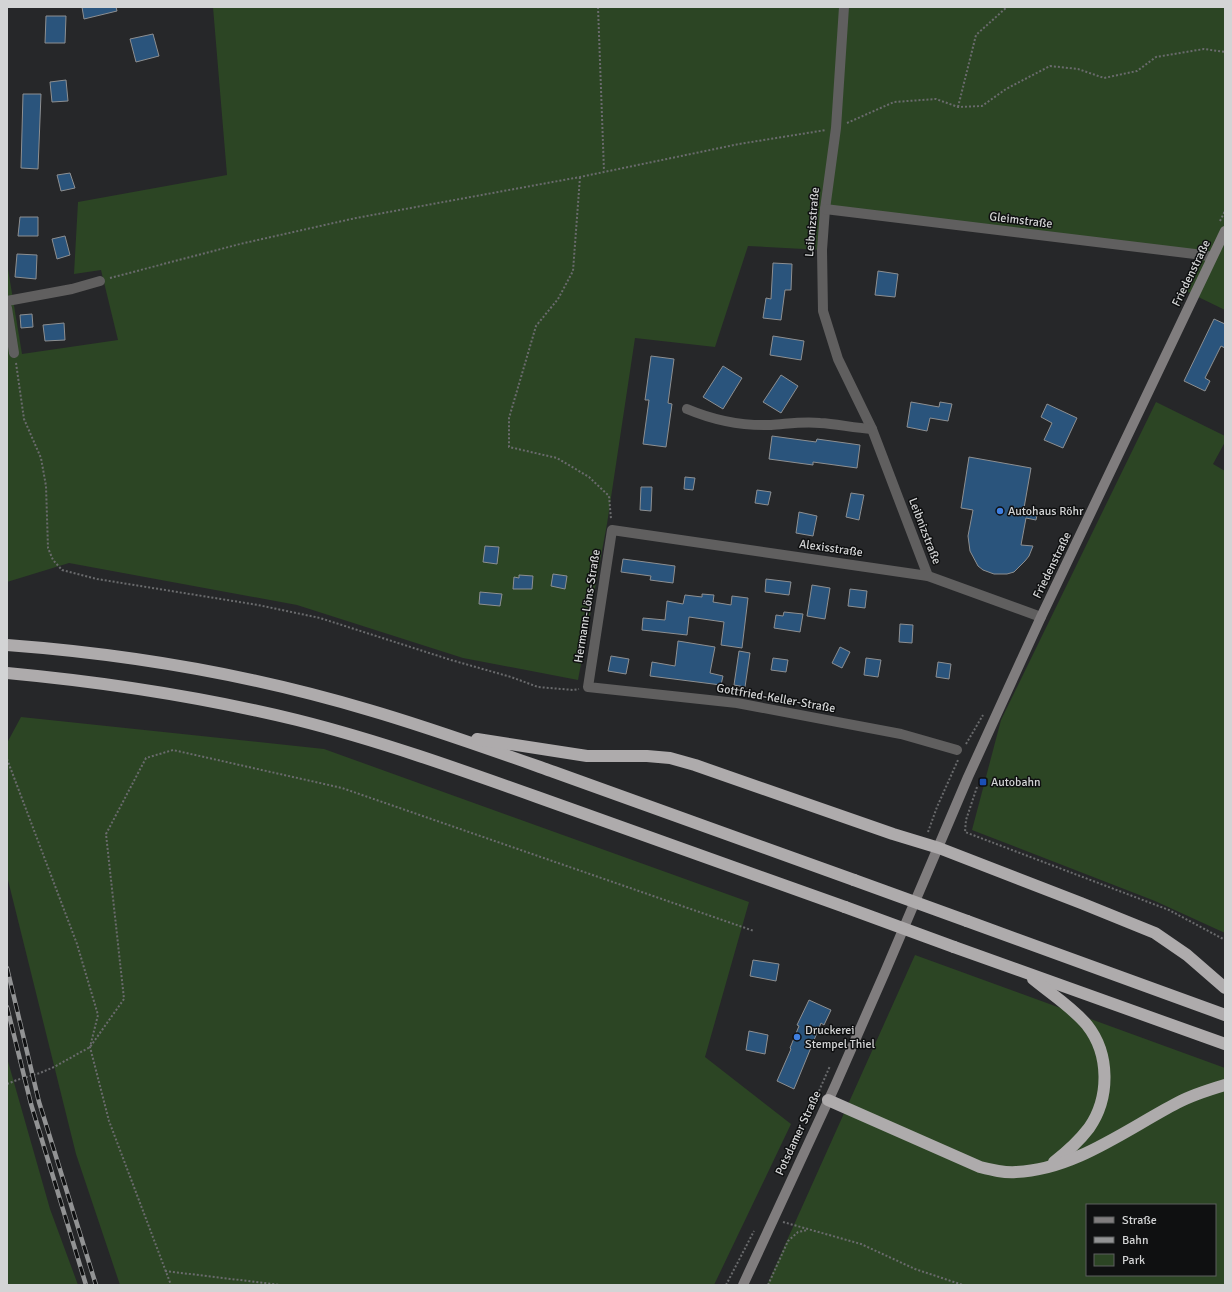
<svg xmlns="http://www.w3.org/2000/svg" width="1232" height="1292" font-family="Signika,sans-serif">
  <style>
    .green { fill: #2c4524; fill-rule: evenodd }
    .building { fill: #2a547c; stroke: #8d8f91 }
    .lines { fill: none; stroke-linecap: round; stroke-linejoin: round }
    .path { stroke: #6a6b6d; stroke-width: 2; stroke-dasharray: 2 2; stroke-linecap: butt }
    .minor { stroke: #605f5f; stroke-width: 10 }
    .secondary { stroke: #807d7e; stroke-width: 10 }
    .motorway { stroke: #aeabac; stroke-width: 12 }
    .rail-casing { stroke: #929394; stroke-width: 4.5 }
    .rail { stroke: #0f1011; stroke-width: 3; stroke-dasharray: 9; stroke-linecap: butt }
    .motorway-bridge { stroke: #aeabac; stroke-width: 12 }
    .shop-dot { fill: #3f7fe0; stroke: #0f1011; stroke-width: 1.5 }
    .transit-dot { fill: #1a4fb4; stroke: #0f1011; stroke-width: 1.5 }
    .labels { text-anchor: middle; stroke-width: 3; stroke-linejoin: round; paint-order: stroke }
    .street-label { font-size: 12px; fill: #d3d4d5; stroke: #0f1011 }
    .poi-label { font-size: 12px; fill: #d3d4d5; stroke: #0f1011; text-anchor: start }
  </style>
  <rect width="100%" height="100%" fill="#262729"/>
  <g class="green">
    <polygon points="213,7 1225,7 1225,310 1186,291 1203,255 826,209 822,250 748,246 715,347 635,338 607,524 578,680 463,658 297,605 69,563 7,582 7,263 22,354 118,340 101,270 74,274 78,202 227,175"/>
    <polygon points="1156,402 1225,436 1225,442 1213,464 1225,471 1225,933 1155,901 972,830 1001,720"/>
    <polygon points="21,717 324,749 749,902 705,1057 791,1124 714,1285 120,1285 76,1154 7,876 7,743"/>
    <path d="M915 955 1225 1068V1285H767ZM1087 1205H1215V1275H1087Z"/>
    <polygon points="7,1058 50,1209 78,1285 7,1285"/>
  </g>
  <g class="building">
    <polygon points="82,7 116,7 117,11 84,19"/>
    <polygon points="46,16 66,16 65,43 45,43"/>
    <polygon points="153,34 159,56 136,62 130,39"/>
    <polygon points="66,80 68,101 52,102 50,82"/>
    <polygon points="23,94 41,94 38,169 21,168"/>
    <polygon points="70,173 75,188 61,191 57,175"/>
    <polygon points="20,217 38,217 38,236 18,236"/>
    <polygon points="65,236 70,255 57,259 52,239"/>
    <polygon points="17,254 37,255 36,279 15,277"/>
    <polygon points="773,263 792,264 791,290 785,290 781,320 763,318 766,298 771,299"/>
    <polygon points="878,271 898,274 895,297 875,295"/>
    <polygon points="32,314 33,327 21,328 20,315"/>
    <polygon points="1214,319 1225,324 1225,348 1221,346 1205,378 1210,381 1205,391 1184,381"/>
    <polygon points="64,323 65,340 45,341 43,325"/>
    <polygon points="773,336 804,341 801,360 770,355"/>
    <polygon points="651,356 674,359 668,403 672,404 666,447 643,444 649,400 645,400"/>
    <polygon points="723,366 742,378 723,409 703,397"/>
    <polygon points="781,375 798,386 781,413 763,402"/>
    <polygon points="911,402 939,407 940,402 952,404 948,421 930,418 927,431 907,427"/>
    <polygon points="1047,404 1077,418 1063,448 1044,440 1052,423 1041,417"/>
    <polygon points="772,436 816,442 817,439 860,445 857,468 813,462 813,465 769,459"/>
    <polygon points="969,457 1031,468 1024,508 1038,510 1036,520 1026,518 1021,545 1033,546 1029,556 1025,561 1014,572 1007,574 994,574 983,570 978,566 970,551 968,536 973,510 961,508"/>
    <polygon points="685,477 695,478 693,490 684,489"/>
    <polygon points="641,487 652,487 651,511 640,510"/>
    <polygon points="757,490 771,492 768,505 755,503"/>
    <polygon points="851,493 864,495 859,520 846,517"/>
    <polygon points="799,512 817,516 813,536 796,533"/>
    <polygon points="485,546 499,547 497,564 483,562"/>
    <polygon points="623,559 675,566 673,583 650,580 651,576 621,572"/>
    <polygon points="553,574 567,576 565,589 551,586"/>
    <polygon points="519,575 533,576 532,589 513,589 514,577 519,578"/>
    <polygon points="766,579 791,582 789,595 765,592"/>
    <polygon points="812,585 830,588 825,619 807,616"/>
    <polygon points="850,589 867,591 865,608 848,606"/>
    <polygon points="480,592 502,594 500,606 479,604"/>
    <polygon points="702,594 714,595 713,602 731,605 732,596 748,598 742,648 721,645 724,622 689,617 687,635 642,630 643,618 665,620 667,601 683,604 685,595 702,597"/>
    <polygon points="784,612 803,614 800,632 774,628 776,615 783,616"/>
    <polygon points="900,624 913,625 912,643 899,642"/>
    <polygon points="678,641 715,647 710,673 723,676 721,685 650,676 652,662 675,666"/>
    <polygon points="840,647 850,652 842,668 832,663"/>
    <polygon points="739,651 750,653 745,687 734,685"/>
    <polygon points="611,656 629,659 626,674 608,671"/>
    <polygon points="773,658 788,660 786,672 771,670"/>
    <polygon points="866,658 881,660 878,677 864,675"/>
    <polygon points="938,662 951,664 949,679 936,677"/>
    <polygon points="753,960 779,964 776,981 750,976"/>
    <polygon points="809,1000 831,1010 824,1025 821,1023 794,1089 777,1081 791,1049 790,1048 799,1026 797,1025"/>
    <polygon points="749,1031 768,1035 765,1054 746,1050"/>
  </g>
  <g class="lines">
    <g class="path">
      <polyline points="598,7 604,171"/>
      <polyline points="958,107 976,35 1007,7"/>
      <polyline points="847,123 894,102 936,99 958,107 982,106 1006,89 1050,66 1078,69 1104,78 1137,71 1156,57 1204,49 1225,52"/>
      <polyline points="580,177 573,271 558,299 536,326 509,418 509,447 557,458 589,477 609,496 611,519"/>
      <polyline points="1220,221 1225,211"/>
      <polyline points="110,278 240,244 356,218 580,177 739,144 826,130"/>
      <polyline points="16,363 24,419 41,458 46,486 48,548 53,560 62,570 97,579 258,605 320,618 451,660 511,677 538,687 573,690 579,689"/>
      <polyline points="966,744 983,715"/>
      <polyline points="7,759 77,944 98,1015 90,1047 109,1121 171,1285"/>
      <polyline points="977,787 966,820 965,832 1169,910 1225,940"/>
      <polyline points="928,832 937,807 958,760"/>
      <polyline points="7,1084 17,1080 40,1073 54,1067 90,1047 124,999 106,834 146,758 173,750 342,788 754,931"/>
      <polyline points="819,1091 830,1066"/>
      <polyline points="783,1222 861,1244 915,1269 963,1285"/>
      <polyline points="165,1271 281,1285"/>
      <polyline points="726,1285 754,1231"/>
      <polyline points="768,1285 788,1241 798,1232 808,1230"/>
    </g>
    <g class="minor">
      <polyline points="844,7 836,128 825,209 822,250 823,311 838,359 872,429 928,576"/>
      <polyline points="825,209 1203,255 1212,257"/>
      <polyline points="7,301 72,289 100,281"/>
      <polyline points="7,308 14,353"/>
      <path d="M687 409C713 420 742 426 771 425 787 424 803 421 820 423 837 424 854 428 872 429"/>
      <polyline points="957,750 901,734 737,703 588,687 612,530 928,576 1041,617"/>
    </g>
    <polyline class="secondary" points="743,1285 835,1086 885,972 968,777 1041,617 1225,231"/>
    <g class="motorway">
      <path d="M7 645C128 654 252 675 369 710 431 728 492 750 554 772 654 807 754 843 854 880"/>
      <path d="M7 673C104 682 202 697 297 720 389 743 478 776 568 808 660 841 752 874 845 907"/>
      <polyline points="477,739 587,756 647,756 670,758 695,765 893,834 939,848 1081,903 1155,933 1187,955 1225,988"/>
      <polyline points="967,921 1225,1015"/>
      <polyline points="954,947 1225,1044"/>
      <path d="M1033 979C1051 994 1072 1007 1087 1025 1110 1054 1110 1098 1089 1128 1079 1141 1067 1152 1054 1162"/>
      <path d="M828 1100 980 1167C992 1170 1004 1173 1016 1172 1074 1170 1127 1129 1177 1103 1192 1095 1208 1090 1225 1085"/>
    </g>
    <defs>
      <g id="rail">
        <polyline points="7,968 39,1102 96,1285"/>
        <polyline points="7,1007 31,1104 86,1285"/>
      </g>
    </defs>
    <use href="#rail" class="rail-casing"/>
    <use href="#rail" class="rail"/>
    <g class="motorway-bridge">
      <polyline points="854,880 967,921"/>
      <polyline points="845,907 954,947"/>
    </g>
  </g>
  <g class="shop-dot">
    <circle cx="1000" cy="511" r="4"/>
    <circle cx="797" cy="1037" r="4"/>
  </g>
  <rect class="transit-dot" x="979" y="778" width="8" height="8" rx="2"/>
  <g class="labels">
    <g class="street-label">
      <text transform="translate(1021 220) rotate(7)" y="4">Gleimstraße</text>
      <text transform="translate(812 222) rotate(-85)" y="4">Leibnizstraße</text>
      <text transform="translate(1191 273) rotate(-64)" y="4">Friedenstraße</text>
      <text transform="translate(925 531) rotate(69)" y="4">Leibnizstraße</text>
      <text transform="translate(831 548) rotate(8)" y="4">Alexisstraße</text>
      <text transform="translate(1052 565) rotate(-64)" y="4">Friedenstraße</text>
      <text transform="translate(587 606) rotate(-81)" y="4">Hermann-Löns-Straße</text>
      <text transform="translate(776 698) rotate(10)" y="4">Gottfried-Keller-Straße</text>
      <text transform="translate(798 1133) rotate(-65)" y="4">Potsdamer Straße</text>
    </g>
    <g class="poi-label">
      <text x="1008" y="515">Autohaus Röhr</text>
      <text x="991" y="786">Autobahn</text>
      <text x="805" y="1034">Druckerei<tspan x="805" dy="14">Stempel Thiel</tspan></text>
    </g>
  </g>
  <rect width="1232" height="1292" fill="none" stroke="#d3d4d5" stroke-width="16"/>
  <rect x="1086" y="1204" width="130" height="72" fill="#0f1011" stroke="#5d5e5f"/>
  <rect x="1094" y="1217" width="20" height="6" fill="#807d7e" stroke="#5d5e5f"/>
  <text x="1122" y="1224" font-size="12" fill="#d3d4d5">Straße</text>
  <rect x="1094" y="1237" width="20" height="6" fill="#929394" stroke="#5d5e5f"/>
  <text x="1122" y="1244" font-size="12" fill="#d3d4d5">Bahn</text>
  <rect x="1094" y="1254" width="20" height="12" fill="#2c4524" stroke="#5d5e5f"/>
  <text x="1122" y="1264" font-size="12" fill="#d3d4d5">Park</text>
</svg>
